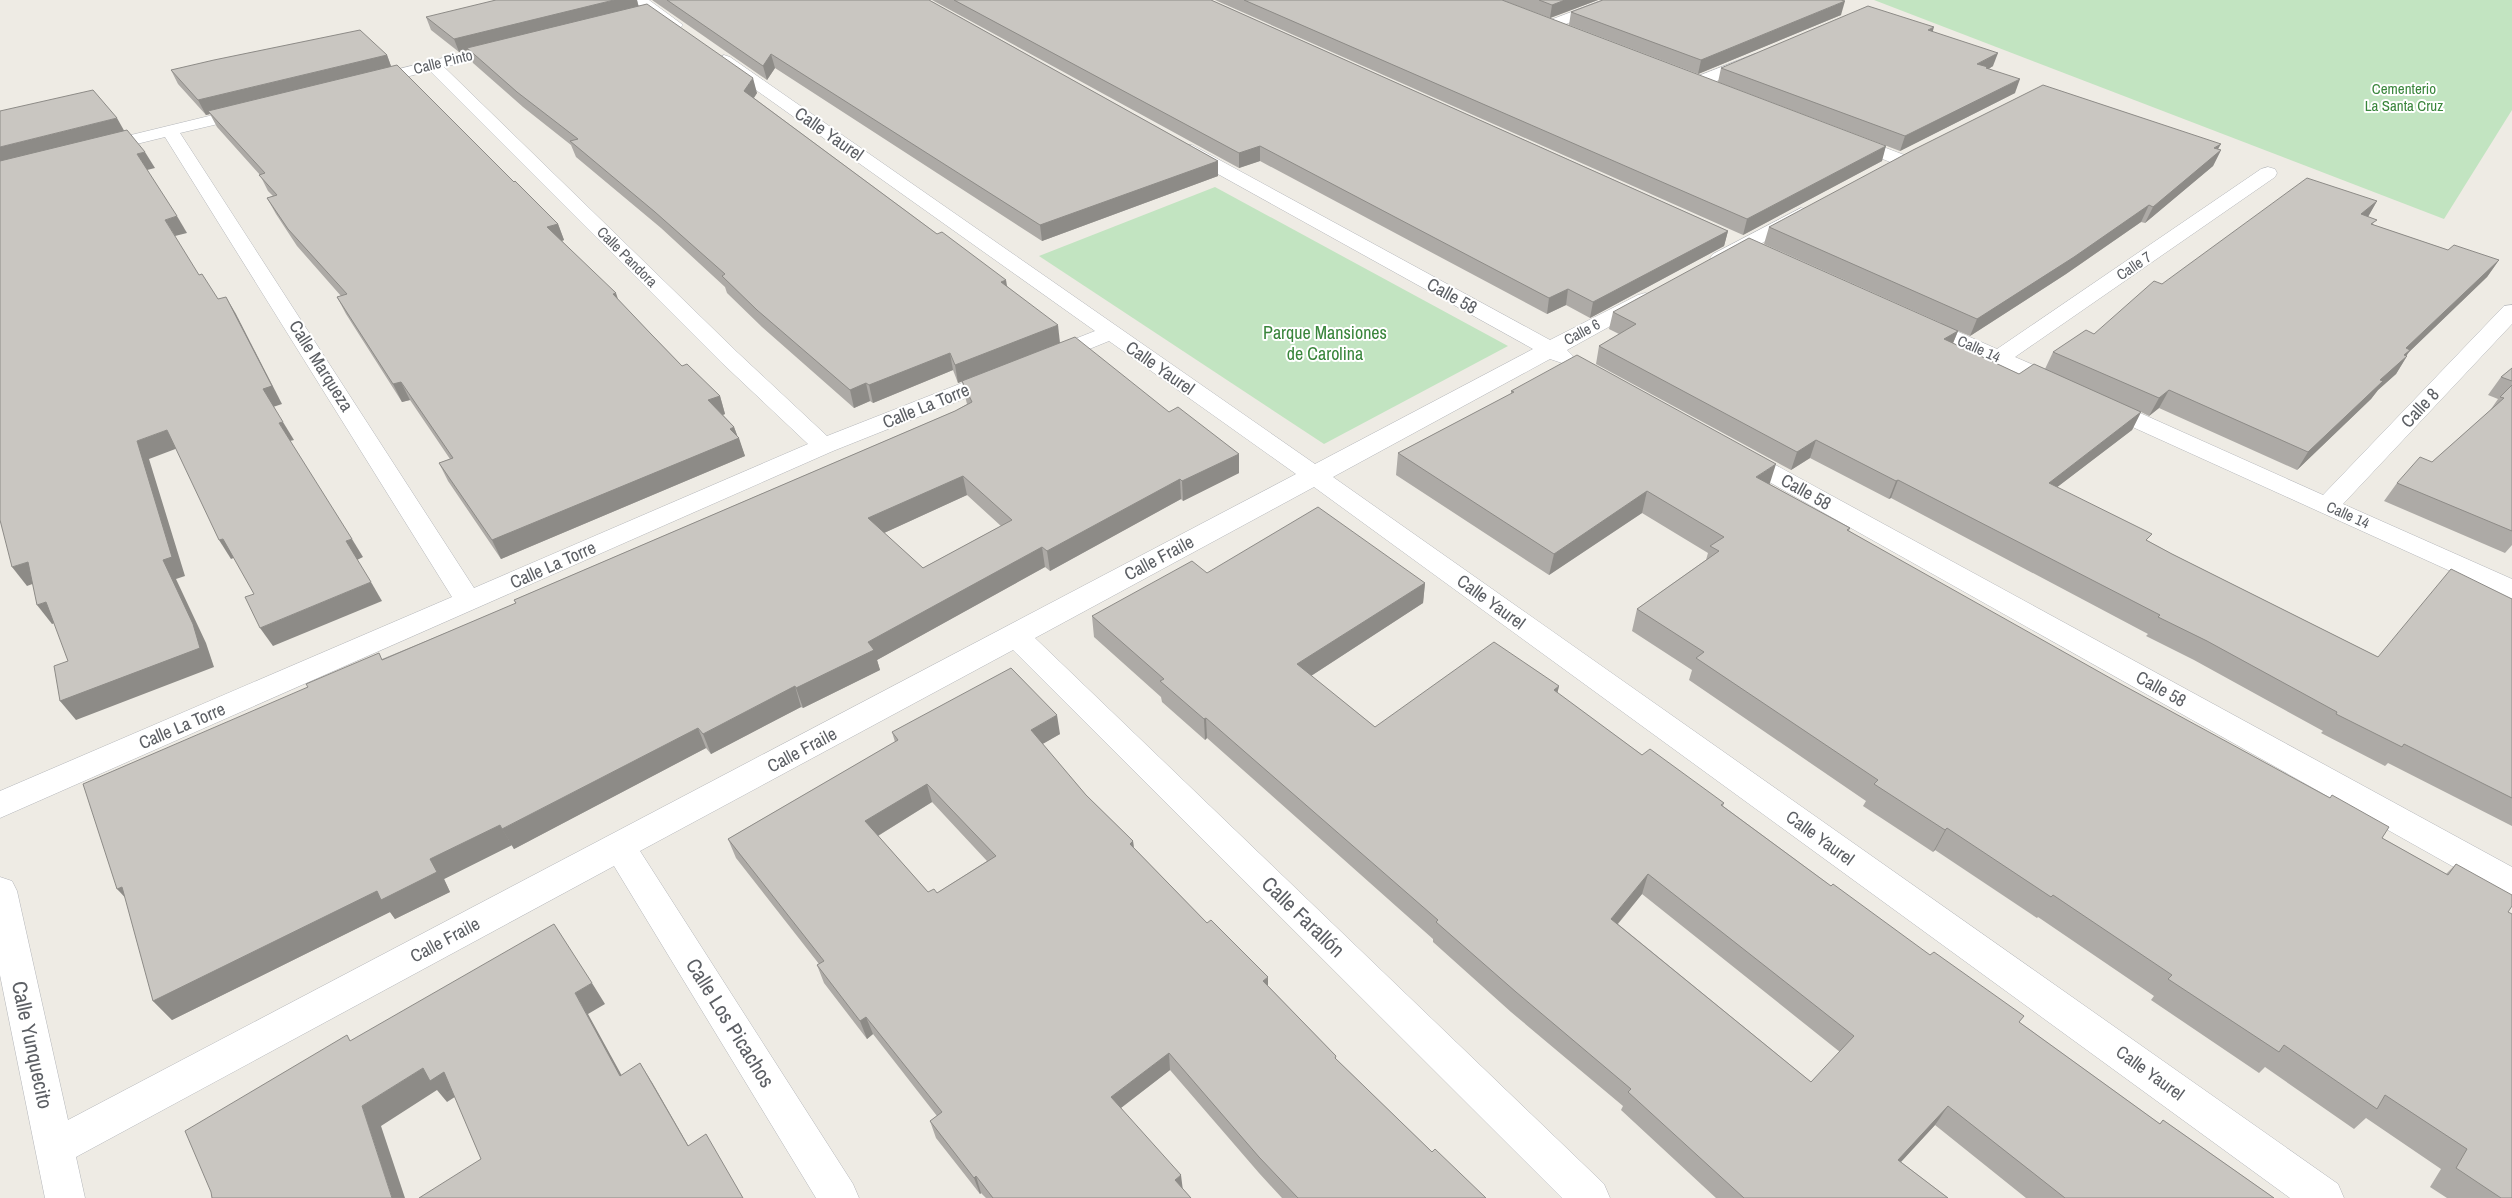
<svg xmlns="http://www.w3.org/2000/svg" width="2512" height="1198" font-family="'Archivo Narrow',sans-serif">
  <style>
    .green { fill: #c2e4c1 }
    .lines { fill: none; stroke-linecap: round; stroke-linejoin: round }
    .street-casing { stroke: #b4b6ba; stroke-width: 1 }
    .street { fill: #fff; fill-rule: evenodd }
    .wall { fill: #adaaa6; fill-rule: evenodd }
    .shaded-wall { fill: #8d8b87 }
    .building { fill: #c9c6c1; stroke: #8d8b87; fill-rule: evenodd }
    .labels { text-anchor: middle; stroke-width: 4; stroke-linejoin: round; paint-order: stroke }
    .far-street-label { font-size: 15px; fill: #5c5f64; stroke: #fff }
    .far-park-label { font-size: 15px; fill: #39853b; stroke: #fff }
    .street-label { font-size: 18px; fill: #5c5f64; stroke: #fff }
    .park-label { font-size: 18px; fill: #39853b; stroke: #fff }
    .near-street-label { font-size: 21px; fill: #5c5f64; stroke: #fff }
  </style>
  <rect width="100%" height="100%" fill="#eeebe4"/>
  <g class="green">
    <polygon points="1874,0 2512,0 2512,110 2444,219"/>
    <polygon points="1215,187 1508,346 1324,444 1039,256"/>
  </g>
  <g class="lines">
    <defs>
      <g id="street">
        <polygon points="632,0 649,0 683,25 680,28 670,28"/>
        <polygon points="1603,0 1624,0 1622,3 1555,28 1545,28 1542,25 1545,22"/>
        <polygon points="507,42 513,44 515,47 513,50 444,67 737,352 827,436 990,372 998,370 1006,372 1009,377 1006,382 833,451 0,818 0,791 452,597 165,137 100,153 94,152 91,148 94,144 250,106 256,107 259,111 256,115 180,133 474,588 808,444 721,362 430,71 369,86 361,81 363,78"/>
        <polygon points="1755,54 1763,59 1761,62 1705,86 1699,87 1691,82 1693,78"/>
        <polygon points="724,55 730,57 1315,464 1533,349 1180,153 1177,149 1180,145 1192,145 1550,340 1638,295 1645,293 1652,295 1656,299 1652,303 1567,350 1573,356 1570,361 1562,363 1550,359 1333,477 2338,1184 2344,1198 2290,1198 1314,487 1035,638 1604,1184 1610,1198 1562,1198 1013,650 640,851 853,1184 859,1198 816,1198 614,866 76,1157 85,1198 45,1198 0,975 0,877 12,881 17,891 68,1120 1296,474 1109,341 1055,363 1047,365 1039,363 1036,358 1039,353 1095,331 718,63 716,60"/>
        <polygon points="1849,134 1907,156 1910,160 1907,164 1895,164 1843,143 1840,139 1843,135"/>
        <polygon points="2268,167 2275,169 2277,173 2275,177 2015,357 2068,380 2071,385 2068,390 2060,392 2052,390 1913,329 1910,324 1913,319 1921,318 1929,319 1997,349 2261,169"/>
        <polygon points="1801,208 1808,210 1811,214 1808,218 1727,262 1720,264 1713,262 1710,258 1713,254"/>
        <polygon points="2512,305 2512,324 2343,504 2512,579 2512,599 2095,410 2091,405 2095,400 2103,398 2111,400 2323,495 2504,306"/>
        <polygon points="1739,448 1748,450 2512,867 2512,897 2500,893 1730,460 1727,455 1730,450"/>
      </g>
    </defs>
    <use href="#street" class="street-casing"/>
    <use href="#street" class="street"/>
  </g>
  <g class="wall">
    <polygon points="637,0 638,6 757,93 754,98 1007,286 1060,343 958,383 953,370 873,403 870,401 854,408 762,327 727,293 725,287 661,228 576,157 571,145 523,107 473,63 468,50 459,52 431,30 426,17"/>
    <polygon points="652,0 929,0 1218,161 1218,176 1042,241 775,68 767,80"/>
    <polygon points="932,0 1211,0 1728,231 1724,246 1590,318 1566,305 1547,314 1260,161 1239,168"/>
    <polygon points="1215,0 1502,0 1882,161 1743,235"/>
    <polygon points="1502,0 1598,0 1550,18"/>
    <polygon points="1571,12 1841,15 1698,74 1569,25"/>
    <polygon points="387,55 391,66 558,224 564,240 562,241 651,334 682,366 720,396 725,414 723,415 734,427 745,456 501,559 448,481 439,463 450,459 410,400 402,402 346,314 337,297 341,296 297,246 276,214 267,198 273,196 268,191 260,175 217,127 210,114 206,115 178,84 171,70"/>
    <polygon points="1993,66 1988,69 2015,93 1900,151 1718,82 1721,68"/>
    <polygon points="2218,149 2221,150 2213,166 2145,223 2141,222 2066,274 1970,336 1958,331 1953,343 2019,374 2045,369 2053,352 2094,334 2162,284 2377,201 2368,216 2374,225 2448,250 2499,260 2487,277 2409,352 2406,356 2407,356 2396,374 2378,390 2371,399 2297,470 2159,408 2149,416 2141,412 2132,430 2057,487 2148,541 2172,554 2378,657 2512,599 2512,826 2388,763 2385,766 2321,733 2323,731 2194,660 2146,636 2148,634 1891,498 1889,499 1810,458 1791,470 1596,364 1599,346 1619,334 1609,329 1613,312 1941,323 1764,244 1769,227"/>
    <polygon points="2512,368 2512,545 2505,553 2384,501 2397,483 2432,462 2489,412 2498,399 2488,395 2501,377"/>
    <path d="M962 381 1169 412 1239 454V473L1183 501 1181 499 1050 571 1045 567 877 660 880 670 803 708 801 707 711 754 706 748 514 849 512 845 444 879 450 892 395 919 390 912 172 1020 153 1001 382 659 516 604 514 600 955 411 967 404 966 400ZM967 495 1001 526 923 568 884 533Z"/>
    <polygon points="1511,391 1769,484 1850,528 1849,531 2382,838 2446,874 2456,864 2508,912 2512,1198 2447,1198 2430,1187 2441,1169 2366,1118 2354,1129 2265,1067 2259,1073 2151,1000 2154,996 2038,917 2037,918 1935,850 1933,852 1863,806 1866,801 1689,680 1692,670 1632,631 1637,609 1706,560 1708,553 1642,513 1549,575 1396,475 1398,453 1511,394"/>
    <path d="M1207 573 1425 583 1423 603 1311 676 1375 727 1559 686 1557 693 1642 755 1724 803 1723 806 1831 886 2160 1124 2163 1120 2274 1198H2026L1935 1125 1901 1162 1948 1198H1716L1621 1110 1623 1106 1511 1012 1433 942V939L1207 738 1205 740 1162 702 1161 697 1094 637 1092 616ZM1642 894 1840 1052 1811 1082 1618 924Z"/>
    <path d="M892 732 1060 734 1042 744 1086 795 1133 841 1134 848 1336 1056V1059L1432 1152 1486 1198H1282L1259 1173 1170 1070 1121 1108 1182 1188 1191 1198H986L981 1193 980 1194 936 1138 930 1121 937 1116 873 1034 867 1039 824 983 817 965 819 964 736 858 728 839 895 742ZM932 802 987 861 937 893 928 892 878 836Z"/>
  </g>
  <g class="shaded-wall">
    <polygon points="614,0 637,0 639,8 467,48 468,50 459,52 454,39"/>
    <polygon points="1565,0 1598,0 1550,18 1552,5"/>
    <polygon points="1845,1 1841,15 1698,74 1701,60"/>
    <polygon points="1934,27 1930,41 1928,30"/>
    <polygon points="1998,53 1993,66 1987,70 1977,64"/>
    <polygon points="771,54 775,68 767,80 763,66"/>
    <polygon points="387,55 392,69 208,111 210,114 206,115 198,100"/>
    <polygon points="753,78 757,93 748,106 744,91"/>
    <polygon points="2020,79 2015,93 1900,151 1905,136"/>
    <polygon points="117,118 126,134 0,165 0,147"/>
    <polygon points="2221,144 2214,156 2221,150 2213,166 2145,223 2153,207 2214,148"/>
    <polygon points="1260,146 1260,161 1239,168 1239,153"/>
    <polygon points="1886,146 1882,161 1743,235 1747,219"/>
    <polygon points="145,152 155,168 147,170 137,154"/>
    <polygon points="1218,161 1218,176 1042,241 1040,225"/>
    <polygon points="2377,201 2368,217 2361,214"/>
    <polygon points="2149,205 2141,222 2066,274 1970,336 1977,319"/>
    <polygon points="177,216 187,233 175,236 165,220"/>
    <polygon points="558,224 564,240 553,244 547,227"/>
    <polygon points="1728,231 1724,246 1590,318 1593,302"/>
    <polygon points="2499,260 2487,277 2409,352 2404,359 2407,356 2396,374 2378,390 2371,399 2297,470 2308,452 2380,380 2406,348"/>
    <polygon points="1006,280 1009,297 1001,282"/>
    <polygon points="1568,289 1566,305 1547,314 1549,298"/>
    <polygon points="616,293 622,311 613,294"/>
    <polygon points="226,297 236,314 282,404 273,407 263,389"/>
    <polygon points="1058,325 1060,343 958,383 955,365"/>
    <polygon points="1958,331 1951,348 1944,339"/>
    <polygon points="950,353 953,370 873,403 869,385"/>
    <polygon points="401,382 410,400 402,402 393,384"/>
    <polygon points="866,383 870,401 854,408 850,390"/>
    <polygon points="2169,390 2159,408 2149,416 2159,398"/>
    <polygon points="720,396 725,414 714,418 708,400"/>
    <polygon points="2141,412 2132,430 2039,501 2049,483"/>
    <polygon points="283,422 294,440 290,441 279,423"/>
    <polygon points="734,427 738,438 739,438 745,456 501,559 492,540"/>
    <polygon points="167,430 178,448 149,459 185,576 176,579 206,643 214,667 76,720 60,701 163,560 137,441"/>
    <polygon points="1816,440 1810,458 1791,470 1797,452"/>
    <polygon points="1239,454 1239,473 1183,501 1182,481"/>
    <polygon points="1776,464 1769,486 1756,477"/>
    <polygon points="963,476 967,495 873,538 868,518"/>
    <polygon points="1180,479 1181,499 1050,571 1047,551"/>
    <polygon points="1898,480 1891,498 1889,499 1896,481"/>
    <polygon points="1647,491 1642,513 1549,575 1554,554"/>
    <polygon points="223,539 236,557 231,559 219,540"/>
    <polygon points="352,539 363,557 357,560 346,541"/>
    <polygon points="1042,547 1045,567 877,660 880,670 803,708 796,688 868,642"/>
    <polygon points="28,562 43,580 27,586 12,567"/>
    <polygon points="371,582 382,601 273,646 260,628"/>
    <polygon points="1425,583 1423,603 1297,685 1297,664"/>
    <polygon points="46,602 61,621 52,624 37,605"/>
    <polygon points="795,686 801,707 711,754 703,734"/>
    <polygon points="1559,686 1554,707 1554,690"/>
    <polygon points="1057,715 1060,734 1034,749 1031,730"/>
    <polygon points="1206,718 1207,738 1205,740 1204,719"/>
    <polygon points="698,728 706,748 514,849 502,829"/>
    <polygon points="927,784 932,802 871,840 865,821"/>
    <polygon points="500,825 512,845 444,879 450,892 395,919 390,912 172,1020 153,1001 430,859"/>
    <polygon points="1947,828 1935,850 1933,852 1945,830"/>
    <polygon points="1133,841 1135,860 1130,844"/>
    <polygon points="1648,874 1642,894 1605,939 1611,919"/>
    <polygon points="122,887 136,909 117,889"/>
    <polygon points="1268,977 1268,995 1263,981"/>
    <polygon points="592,983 605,1004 588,1014 633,1096 620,1076 575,993"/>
    <polygon points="866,1017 873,1034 867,1039 860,1021"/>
    <polygon points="1169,1053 1170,1070 1113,1114 1111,1097"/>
    <polygon points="640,1063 653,1084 700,1166 688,1146"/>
    <polygon points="423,1068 444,1072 461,1093 447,1102 437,1090 381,1126 405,1198 392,1198 362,1106"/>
    <polygon points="1948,1106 1935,1125 1886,1178 1898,1160"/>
    <polygon points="1181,1175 1183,1191 1175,1180"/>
    <polygon points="976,1176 981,1193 980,1194 974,1178"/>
  </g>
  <g class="building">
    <polygon points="496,0 614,0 454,39 426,17"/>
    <polygon points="667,0 929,0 1218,161 1040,225 771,54 763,66"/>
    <polygon points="954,0 1211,0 1728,231 1593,302 1568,289 1549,298 1260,146 1239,153"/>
    <polygon points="1244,0 1502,0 1886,146 1747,219"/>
    <polygon points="1539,0 1565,0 1552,5"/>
    <polygon points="1603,0 1841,0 1845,1 1701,60 1571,12"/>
    <polygon points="647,4 753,78 744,91 937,234 942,232 1006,280 1001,282 1058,325 955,365 950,353 869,385 866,383 850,390 757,310 722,276 725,274 655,212 570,141 578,139 517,92 467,48"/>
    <polygon points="1868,6 1934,27 1928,30 1998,53 1977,64 1988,67 1986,68 2020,79 1905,136 1721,68"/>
    <polygon points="360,30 387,55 198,100 171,70 214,60"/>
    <polygon points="397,65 514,182 515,181 558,224 547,227 616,293 613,294 651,334 682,366 687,364 720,396 708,400 734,427 730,429 739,438 492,540 439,463 453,458 401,382 393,384 337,297 347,294 288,229 267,198 277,195 259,175 265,173 208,111"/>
    <polygon points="2043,85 2221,144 2214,148 2221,150 2153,207 2149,205 2074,257 1977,319 1769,227 1913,150"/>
    <polygon points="93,90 117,118 0,147 0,111"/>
    <polygon points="127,130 145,152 137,154 177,216 165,220 199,275 202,274 218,299 226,297 272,386 263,389 283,422 279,423 352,539 346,541 371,582 260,628 245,597 254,594 223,539 219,540 167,430 137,441 172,557 163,560 193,624 200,648 60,701 54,666 68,661 46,602 37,605 28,562 12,567 0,520 0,161"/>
    <polygon points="2307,178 2377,201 2361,214 2377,220 2371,224 2448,250 2454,245 2499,260 2406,348 2410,350 2404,355 2407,356 2380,380 2383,381 2308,452 2169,390 2159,398 2053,352 2086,330 2094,334 2154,281 2162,284"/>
    <polygon points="1749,238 1958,331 1944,339 2019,374 2034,364 2141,412 2049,483 2152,534 2146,540 2172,554 2378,657 2451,569 2512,599 2512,798 2404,744 2402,747 2336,714 2337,712 2207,641 2158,617 2160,615 1898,480 1896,481 1816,440 1797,452 1599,346 1636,324 1613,312"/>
    <path d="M1075 337 1169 412 1178 407 1239 454 1182 481 1180 479 1047 551 1042 547 868 642 874 650 796 688 795 686 703 734 698 728 502 829 500 825 430 859 437 872 381 900 377 891 153 1001 122 887 117 889 83 784 308 687 306 684 379 653 382 660 516 603 514 600 955 411 972 402 962 381ZM963 476 1012 520 923 568 868 518Z"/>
    <polygon points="1577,355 1776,464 1756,477 1850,528 1847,530 2119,683 2330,798 2332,795 2389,827 2382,838 2448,875 2456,864 2512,895 2512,906 2508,912 2512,914 2512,1198 2501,1198 2456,1168 2467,1149 2385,1095 2377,1109 2284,1045 2279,1052 2168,979 2172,975 2053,895 2051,897 1947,828 1945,830 1874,784 1878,780 1696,658 1704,652 1637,609 1719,551 1710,546 1724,537 1647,491 1554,554 1398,453 1514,392 1511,391"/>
    <polygon points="2512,368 2512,381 2501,377"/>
    <polygon points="2512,385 2512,531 2397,483 2420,457 2432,462 2504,398 2500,397"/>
    <path d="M1318 507 1425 583 1297 664 1375 727 1494 642 1559 686 1554 690 1642 755 1650 749 1724 803 1721 805 1831 886 1833 884 1930 955 1934 952 2024 1016 2019 1022 2160 1124 2163 1120 2274 1198H2065L1948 1106 1898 1160 1948 1198H1744L1628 1092 1631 1089 1516 992 1436 922 1438 920 1206 718 1204 719 1160 681 1164 679 1092 616 1192 561 1207 573ZM1648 874 1854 1036 1811 1082 1611 919Z"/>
    <path d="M1011 668 1057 715 1031 730 1086 795 1133 841 1130 844 1207 923 1211 920 1268 977 1263 981 1336 1056 1335 1058 1432 1152 1435 1149 1486 1198H1298L1259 1157 1169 1053 1111 1097 1181 1175 1175 1180 1191 1198H993L976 1176 974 1178 930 1121 942 1112 866 1017 860 1021 817 965 824 961 728 839 898 740 892 732ZM927 784 996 856 937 893 934 889 928 892 865 821Z"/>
    <polygon points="554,924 592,983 575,993 620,1076 640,1063 688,1146 706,1134 743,1198 419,1198 481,1159 444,1072 430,1081 423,1068 362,1106 392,1198 212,1198 211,1192 185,1131 347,1035 350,1041"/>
  </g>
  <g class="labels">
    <g class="far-street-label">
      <text transform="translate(443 62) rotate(-14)" y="5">Calle Pinto</text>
      <text transform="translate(627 257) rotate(45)" y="5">Calle Pandora</text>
      <text transform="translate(2134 266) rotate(-34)" y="5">Calle 7</text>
      <text transform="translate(1582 332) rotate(-28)" y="5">Calle 6</text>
      <text transform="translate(1979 349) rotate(24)" y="5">Calle 14</text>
      <text transform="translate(2348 515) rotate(24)" y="5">Calle 14</text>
    </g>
    <g class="far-park-label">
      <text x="2404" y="94">Cementerio<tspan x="2404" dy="17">La Santa Cruz</tspan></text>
    </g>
    <g class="street-label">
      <text transform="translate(829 134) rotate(35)" y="6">Calle Yaurel</text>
      <text transform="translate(1452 296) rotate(29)" y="6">Calle 58</text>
      <text transform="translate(321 366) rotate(58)" y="6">Calle Marqueza</text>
      <text transform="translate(1160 368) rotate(35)" y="6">Calle Yaurel</text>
      <text transform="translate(926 406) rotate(-22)" y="6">Calle La Torre</text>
      <text transform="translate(2420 408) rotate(-47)" y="6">Calle 8</text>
      <text transform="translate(1806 492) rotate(29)" y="6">Calle 58</text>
      <text transform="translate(1159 558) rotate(-28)" y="6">Calle Fraile</text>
      <text transform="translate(553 565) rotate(-24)" y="6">Calle La Torre</text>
      <text transform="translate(1491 602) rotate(36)" y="6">Calle Yaurel</text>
      <text transform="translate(2161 689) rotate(29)" y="6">Calle 58</text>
      <text transform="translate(182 726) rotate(-23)" y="6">Calle La Torre</text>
      <text transform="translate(802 750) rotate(-28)" y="6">Calle Fraile</text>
      <text transform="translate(1820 838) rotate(36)" y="6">Calle Yaurel</text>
      <text transform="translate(445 940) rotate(-28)" y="6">Calle Fraile</text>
      <text transform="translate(2150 1073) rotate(36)" y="6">Calle Yaurel</text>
    </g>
    <g class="park-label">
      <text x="1325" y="339">Parque Mansiones<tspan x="1325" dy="21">de Carolina</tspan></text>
    </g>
    <g class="near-street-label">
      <text transform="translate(1303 917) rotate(44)" y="7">Calle Farallón</text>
      <text transform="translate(730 1023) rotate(58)" y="7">Calle Los Picachos</text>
      <text transform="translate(32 1045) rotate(78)" y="7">Calle Yunquecito</text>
    </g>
  </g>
</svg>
